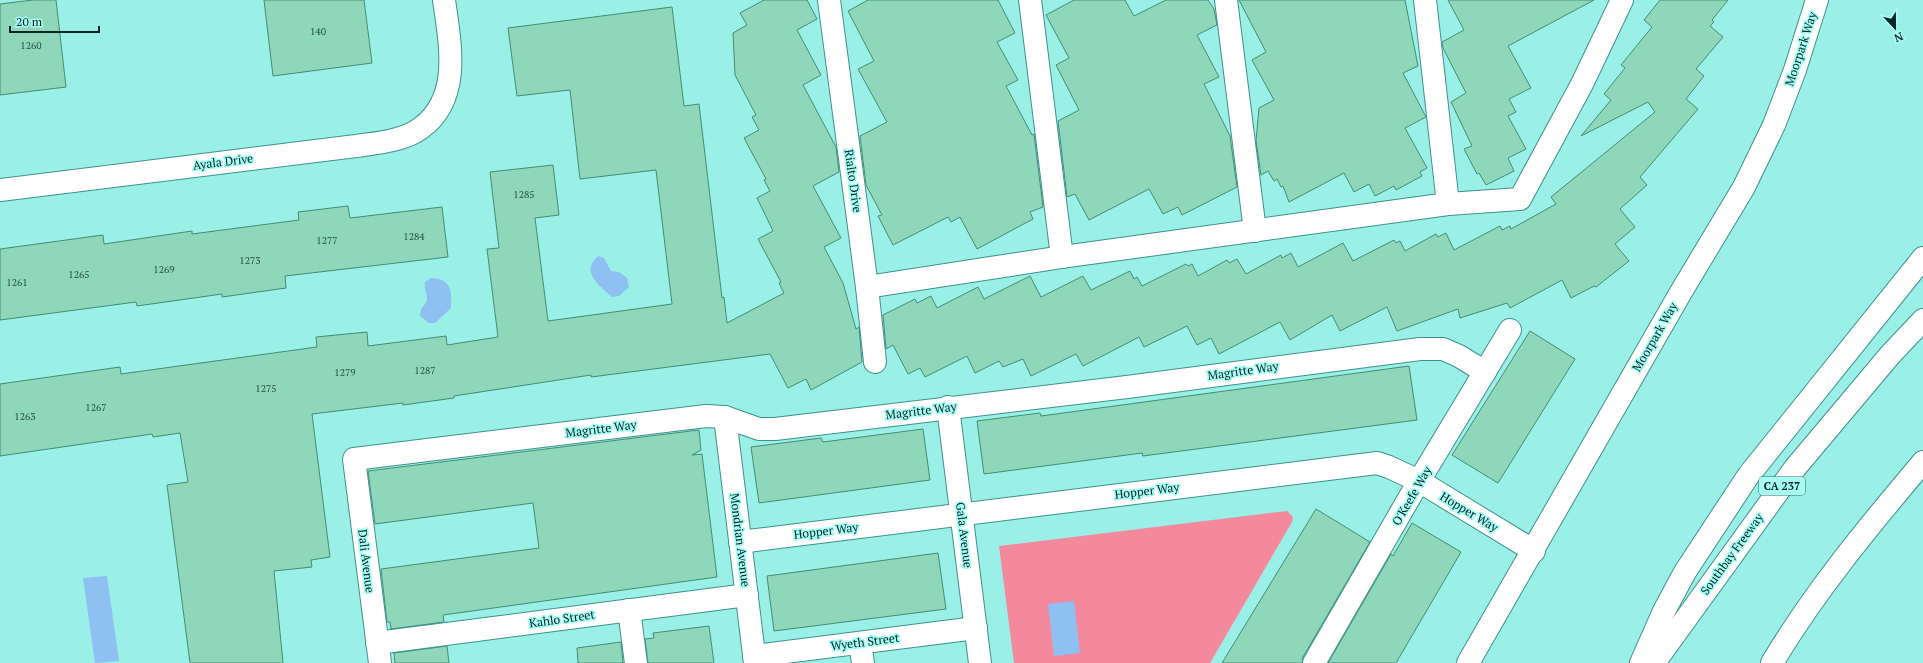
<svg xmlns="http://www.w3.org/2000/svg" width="1923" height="663" font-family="'PT Serif',serif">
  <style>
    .green { fill: #f4899e }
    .water { fill: #8ec0f2 }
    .building { fill: #8ed7bb; stroke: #448d73 }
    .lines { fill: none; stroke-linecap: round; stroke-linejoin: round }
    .minor-casing { stroke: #3c938c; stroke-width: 24 }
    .highway-casing { stroke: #3c938c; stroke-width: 24 }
    .minor { stroke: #fff; stroke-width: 22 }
    .highway { stroke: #fff; stroke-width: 22 }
    .labels { text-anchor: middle; stroke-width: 3.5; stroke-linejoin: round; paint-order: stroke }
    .number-label { font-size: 10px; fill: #245248 }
    .shield { fill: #a7fcf4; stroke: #326661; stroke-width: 1 }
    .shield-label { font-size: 11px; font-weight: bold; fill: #002522 }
    .street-label { font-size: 12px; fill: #002522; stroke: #a7fcf4 }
  </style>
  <rect width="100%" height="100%" fill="#9aefe7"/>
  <polygon class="green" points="1287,511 1293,517 1292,522 1210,663 1014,663 999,546"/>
  <g class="water">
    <path d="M598 256 604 258 611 271 619 272 627 278 629 287 619 296 612 297C599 285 580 272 598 256Z"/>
    <path d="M431 278C451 279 452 290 451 308L435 323H429L420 316 421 309C433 297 423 295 425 282Z"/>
    <polygon points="107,576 119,661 95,663 83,578"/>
    <polygon points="1074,601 1080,653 1054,656 1048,604"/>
  </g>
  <g class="building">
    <polygon points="33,0 56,0 66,87 0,95 0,4"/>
    <polygon points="264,0 364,0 372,63 273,76"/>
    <polygon points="764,0 807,0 817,19 797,30 821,75 803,85 836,147 839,172 813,186 841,238 824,247 843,283 856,329 859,327 862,362 811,390 806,379 788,388 770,354 591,377 591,375 454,396 454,398 403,405 403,403 312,414 330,557 311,560 312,567 274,571 283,663 190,663 167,485 188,482 180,433 153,437 152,434 0,456 0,384 120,367 121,374 317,347 316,337 367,332 368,346 446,336 447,345 498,337 487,249 499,248 490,172 553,165 559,215 535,218 548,321 672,304 656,170 580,179 570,90 517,96 508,28 672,7 684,106 699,104 722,298 724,297 727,323 784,293 779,283 781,282 758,239 773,231 757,198 770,191 764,180 766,179 744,138 759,130 752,117 756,115 735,75 733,33 747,25 740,13"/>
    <polygon points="868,0 998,0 1015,33 997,42 1018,80 1006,86 1032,135 1034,134 1043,207 1030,212 1033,219 977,249 960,217 951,222 948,217 893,245 878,216 882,215 866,185 860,136 887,122 858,69 874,61 848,11"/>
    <polygon points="1074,0 1125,0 1134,16 1166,0 1208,0 1214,9 1217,25 1197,35 1219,77 1204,84 1230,136 1237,187 1182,215 1178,207 1163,214 1149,189 1089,220 1075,194 1067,197 1058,121 1079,110 1056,65 1069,58 1046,15"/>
    <polygon points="1239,0 1405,0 1418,66 1403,73 1426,117 1405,128 1427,168 1420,172 1422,176 1396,190 1394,186 1375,196 1369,184 1354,192 1344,173 1289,202 1283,186 1281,187 1277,179 1274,181 1268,171 1261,175 1256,141 1259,108 1274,100 1252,60 1266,52"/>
    <polygon points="1448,0 1594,0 1508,46 1531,88 1509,99 1516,112 1508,116 1526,149 1508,158 1514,171 1486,185 1479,173 1477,174 1464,149 1472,146 1451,102 1466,93 1443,48 1442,42 1464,30"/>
    <polygon points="1660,0 1728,0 1712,20 1714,22 1710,26 1723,37 1696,69 1704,76 1686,99 1698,109 1640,177 1647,185 1620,209 1635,227 1615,244 1629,261 1596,287 1594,286 1571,298 1562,280 1510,308 1507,303 1460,318 1458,309 1397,331 1387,307 1340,331 1332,315 1290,340 1280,322 1219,354 1211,338 1197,345 1187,326 1144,347 1139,337 1083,366 1076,354 1031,376 1023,359 1003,367 999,361 975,373 967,356 925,377 920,368 908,374 893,345 886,349 883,315 915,299 917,303 931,296 937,308 978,287 984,299 1030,276 1041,297 1083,276 1091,290 1130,271 1134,279 1137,277 1142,286 1186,264 1188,266 1192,264 1198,276 1227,260 1229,263 1237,259 1246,274 1281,255 1282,258 1291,253 1298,267 1343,243 1353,261 1394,240 1396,243 1400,241 1405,251 1436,234 1438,237 1446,233 1454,250 1500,226 1502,230 1510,226 1511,229 1556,204 1551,197 1655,112 1648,102 1581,136 1611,100 1604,94 1625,68 1621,65 1652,27 1644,20"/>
    <polygon points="348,206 350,218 442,207 448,257 285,276 286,288 222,297 222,294 137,306 136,302 0,320 0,249 103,235 104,244 192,231 192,234 299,220 298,212"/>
    <polygon points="1530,331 1575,359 1498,483 1452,455"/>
    <polygon points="1409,366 1417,420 1143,456 1142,453 984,474 977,421 1040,413 1041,416"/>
    <polygon points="923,429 930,480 759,503 751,447 821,438 823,442"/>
    <polygon points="699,430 701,450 692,455 702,454 717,577 443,615 444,622 391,629 390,622 387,622 381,569 539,548 533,503 375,524 368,471"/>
    <polygon points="1316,509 1370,542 1303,657 1302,663 1222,663"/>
    <polygon points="1412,523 1461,552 1396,663 1328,663 1391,554 1393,556"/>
    <polygon points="938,553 946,609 774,631 767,576"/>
    <polygon points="709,626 714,663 648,663 645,639 654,638 653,633"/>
    <polygon points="621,642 623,663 578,663 577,648"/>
    <polygon points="447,646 449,663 395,663 394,653"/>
  </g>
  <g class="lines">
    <defs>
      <g id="minor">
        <polyline points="829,0 867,287 875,362"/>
        <polyline points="1030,0 1062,257"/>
        <polyline points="1226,0 1255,231"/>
        <polyline points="1425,0 1448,204"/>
        <path d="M0 190 356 146C376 143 404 141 421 128 462 98 450 43 444 0"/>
        <polyline points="867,287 1062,257 1448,204 1520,199 1582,84 1622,0"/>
        <polyline points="948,407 980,663"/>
        <polyline points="725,417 755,663"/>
        <polyline points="740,542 1377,463 1389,467 1419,481 1534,551"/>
        <polyline points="629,610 636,663"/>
        <polyline points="377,643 747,595"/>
        <polyline points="860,643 863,663"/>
        <polyline points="754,656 976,628"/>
        <polyline points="380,663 354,459 706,416 725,417 759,429 775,429 1127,387 1420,349 1443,349 1459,356 1485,372"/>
        <polyline points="1314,663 1419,481 1510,330"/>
        <polyline points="1468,663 1681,292 1744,187 1774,125 1795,70 1817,0"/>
      </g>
      <g id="highway">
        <polyline points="1641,663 1664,611 1685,572 1748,476 1923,258"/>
        <polyline points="1654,663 1795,468 1890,355 1923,320"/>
        <path d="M1772 663C1815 591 1869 526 1923 462"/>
      </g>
    </defs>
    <use href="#minor" class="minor-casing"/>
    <use href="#highway" class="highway-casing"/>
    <use href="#minor" class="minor"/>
    <use href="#highway" class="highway"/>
  </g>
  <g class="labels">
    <g class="number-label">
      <text x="318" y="35">140</text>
      <text x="31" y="49">1260</text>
      <text x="524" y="198">1285</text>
      <text x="414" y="240">1284</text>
      <text x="327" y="244">1277</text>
      <text x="250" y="264">1273</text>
      <text x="164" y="273">1269</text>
      <text x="79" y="278">1265</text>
      <text x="17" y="286">1261</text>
      <text x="425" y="374">1287</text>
      <text x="345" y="376">1279</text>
      <text x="266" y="392">1275</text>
      <text x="96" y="411">1267</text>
      <text x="25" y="420">1263</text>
    </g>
    <rect class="shield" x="1759" y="477" width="46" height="18" rx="3"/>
    <g class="shield-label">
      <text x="1782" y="490">CA 237</text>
    </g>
    <g class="street-label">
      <text transform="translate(1801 49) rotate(-72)" y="4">Moorpark Way</text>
      <text transform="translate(223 162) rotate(-7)" y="4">Ayala Drive</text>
      <text transform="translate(853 181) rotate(82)" y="4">Rialto Drive</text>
      <text transform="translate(1655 337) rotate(-60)" y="4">Moorpark Way</text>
      <text transform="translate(1243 371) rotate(-8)" y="4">Magritte Way</text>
      <text transform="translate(921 411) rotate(-7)" y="4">Magritte Way</text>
      <text transform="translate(601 429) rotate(-7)" y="4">Magritte Way</text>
      <text transform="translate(1147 491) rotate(-7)" y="4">Hopper Way</text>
      <text transform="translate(1412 496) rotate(-60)" y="4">O'Keefe Way</text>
      <text transform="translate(1469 512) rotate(31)" y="4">Hopper Way</text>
      <text transform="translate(826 531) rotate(-7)" y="4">Hopper Way</text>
      <text transform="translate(964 535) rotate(83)" y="4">Gala Avenue</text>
      <text transform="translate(740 540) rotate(83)" y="4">Mondrian Avenue</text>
      <text transform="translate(1732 554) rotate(-54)" y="4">Southbay Freeway</text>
      <text transform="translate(366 561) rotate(83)" y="4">Dali Avenue</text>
      <text transform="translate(562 619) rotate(-8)" y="4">Kahlo Street</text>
      <text transform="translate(865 642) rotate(-7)" y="4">Wyeth Street</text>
    </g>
  </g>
  <g transform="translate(1895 28) rotate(158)" stroke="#a7fcf4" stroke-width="3" paint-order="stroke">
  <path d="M0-3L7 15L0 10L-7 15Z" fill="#002522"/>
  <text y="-6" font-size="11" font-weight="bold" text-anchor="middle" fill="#002522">N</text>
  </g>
  <path d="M10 26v6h89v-6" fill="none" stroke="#002522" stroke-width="2"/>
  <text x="16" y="26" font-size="12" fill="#002522" stroke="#a7fcf4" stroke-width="3" paint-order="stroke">20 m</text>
</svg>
